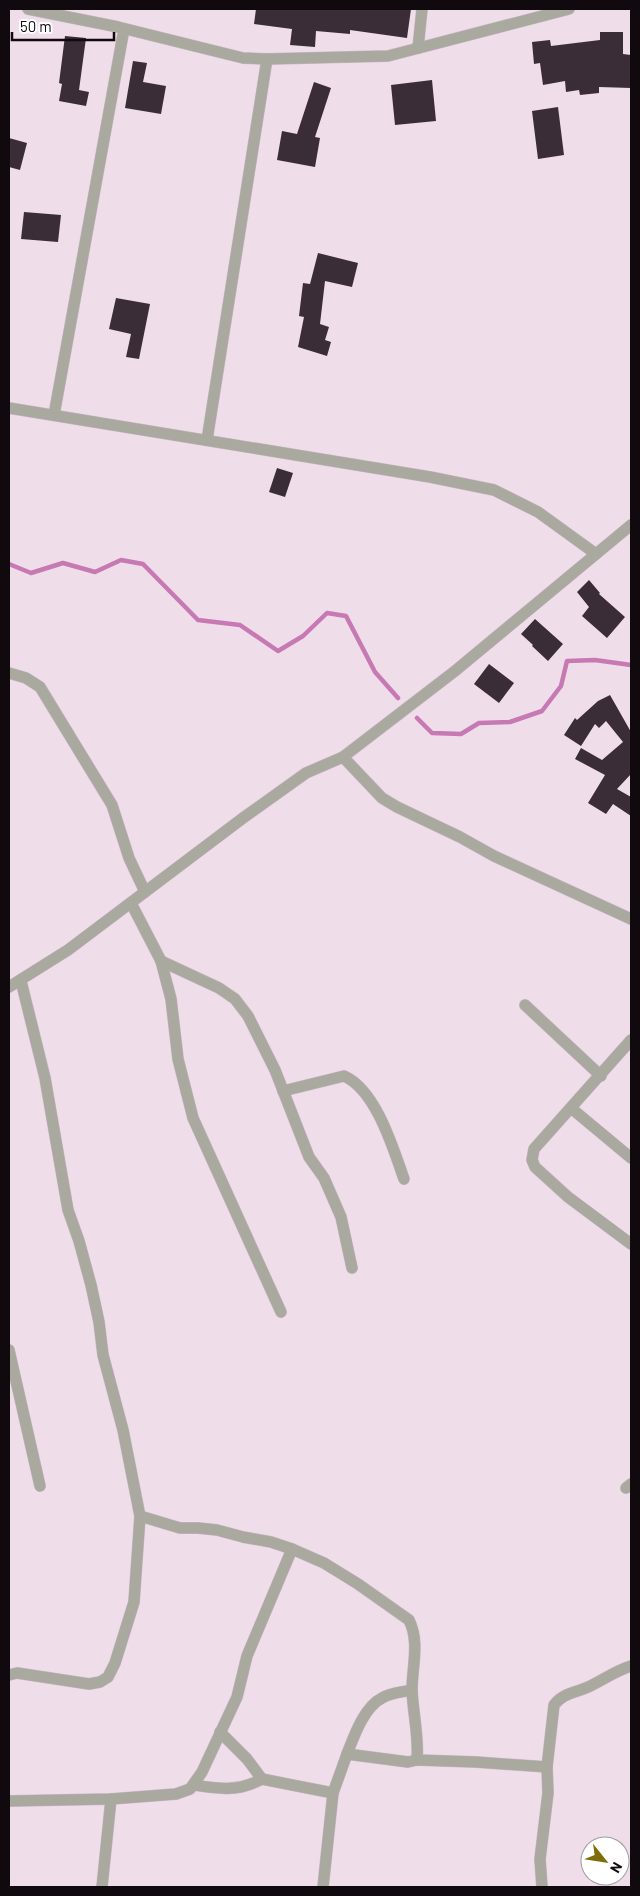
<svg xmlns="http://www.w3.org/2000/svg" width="640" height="1896" font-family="Barlow,sans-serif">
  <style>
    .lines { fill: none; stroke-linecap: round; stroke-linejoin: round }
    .stream { stroke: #c679b2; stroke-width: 4.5 }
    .building { fill: #3b2d37 }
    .street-casing { stroke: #ccbbc7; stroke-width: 12 }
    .street { stroke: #aaa9a0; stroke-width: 11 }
  </style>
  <rect width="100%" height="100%" fill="#f0ddea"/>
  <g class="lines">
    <g class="stream">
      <polyline points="9,564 31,573 63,563 95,572 121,560 143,564 198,620 240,625 278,651 303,636 327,613 346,616 375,672 398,698"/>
      <polyline points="417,718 432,733 461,734 479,723 510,722 542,711 561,686 567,661 595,660 631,665"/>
    </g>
  </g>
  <g class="building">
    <polygon points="256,9 411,9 407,38 350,30 350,34 316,31 315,47 290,45 292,29 254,24"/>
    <polygon points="600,32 623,32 623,54 631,55 631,88 599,87 599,93 580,95 579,90 566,92 565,81 543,85 540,63 534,64 532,42 550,40 551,46 600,40"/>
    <polygon points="65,36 86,38 79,90 89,92 86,106 59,101 62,84 59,83"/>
    <polygon points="133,61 147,63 143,82 166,86 161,114 125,108"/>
    <polygon points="432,80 436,121 395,125 391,85"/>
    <polygon points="314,82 331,88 315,137 320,138 315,167 277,160 282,131 297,134"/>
    <polygon points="558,107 564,155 538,159 532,111"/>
    <polygon points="9,138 27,143 20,170 9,167"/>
    <polygon points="24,212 61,215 58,242 21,239"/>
    <polygon points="318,253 358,263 352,287 325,281 320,324 329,327 325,340 331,342 327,356 298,347 304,317 299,316 303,283 310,284"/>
    <polygon points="116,298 150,304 139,359 126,357 131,334 109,329"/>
    <polygon points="277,468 293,473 285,497 269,492"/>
    <polygon points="589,580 600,593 599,594 625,617 607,638 582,616 589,607 577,592"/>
    <polygon points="535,619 563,644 548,661 532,646 533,645 521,634"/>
    <polygon points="489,664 514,683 499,703 474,684"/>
    <polygon points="610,695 631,732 631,774 617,789 631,797 631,816 613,804 606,814 588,803 605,775 575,759 581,748 602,760 623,742 606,721 599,728 595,724 581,746 564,735 575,718 577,720 598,701"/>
  </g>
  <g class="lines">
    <defs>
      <g id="street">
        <polyline points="28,9 118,27 243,58 267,59 388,56 569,9"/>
        <polyline points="418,48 422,9"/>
        <polyline points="9,408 430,477 494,490 538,512 596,554"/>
        <polyline points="54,415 124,29"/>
        <polyline points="207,440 267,59"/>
        <polyline points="9,673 26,678 40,687 112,805 129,858 145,892"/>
        <polyline points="343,757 382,798 397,807 460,837 494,856 631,919"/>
        <polyline points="131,903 161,961 171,999 178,1059 193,1118 281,1312"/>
        <polyline points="161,961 219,988 235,999 248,1016 275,1070 309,1157 324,1178 341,1217 352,1268"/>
        <path d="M21 981 45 1078 68 1210 79 1241 91 1285 99 1322 103 1355 123 1430 140 1516 180 1528H198L217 1530 243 1537 271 1542 292 1549 324 1563 358 1584 409 1620C420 1642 412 1667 412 1690 413 1714 419 1736 417 1760L476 1762 547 1767 554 1705C563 1693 575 1693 588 1687 603 1680 615 1671 631 1666"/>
        <polyline points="9,987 68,950 243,818 306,773 343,757 455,671 631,525"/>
        <polyline points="525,1005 601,1076"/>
        <polyline points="631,1040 534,1149 532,1160 535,1167 568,1197 631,1244"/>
        <path d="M283 1091 344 1076C376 1090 393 1148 404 1179"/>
        <polyline points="571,1108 631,1158"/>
        <polyline points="9,1350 40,1486"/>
        <polyline points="626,1488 631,1484"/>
        <polyline points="9,1675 17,1673 89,1684 100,1682 108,1677 115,1663 134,1602 140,1516"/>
        <polyline points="220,1732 247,1759 262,1779 333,1793 323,1887"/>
        <path d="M347 1754C354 1736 364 1707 382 1698 390 1693 403 1692 412 1690"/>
        <path d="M194 1785C220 1789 238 1792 262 1779"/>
        <polyline points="333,1793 347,1754 408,1762 417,1760"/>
        <polyline points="9,1801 111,1799 176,1794 190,1789 202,1772 237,1697 247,1656 292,1549"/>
        <polyline points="102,1887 111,1799"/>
        <polyline points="542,1887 540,1859 548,1793 547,1767"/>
      </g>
    </defs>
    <use href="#street" class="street-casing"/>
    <use href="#street" class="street"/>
  </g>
  <rect width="640" height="1896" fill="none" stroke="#100a0e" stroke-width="20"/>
  <g transform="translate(605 1861) rotate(120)"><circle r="24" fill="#ffffff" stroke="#9f9d9f"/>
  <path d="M0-4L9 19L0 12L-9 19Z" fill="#7d6e0b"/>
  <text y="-8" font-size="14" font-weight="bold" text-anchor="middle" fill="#100a0e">N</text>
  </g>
  <path d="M12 32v8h102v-8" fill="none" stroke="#100a0e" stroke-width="2.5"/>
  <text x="20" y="32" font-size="15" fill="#100a0e" stroke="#ffffff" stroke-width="4" paint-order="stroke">50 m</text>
</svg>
